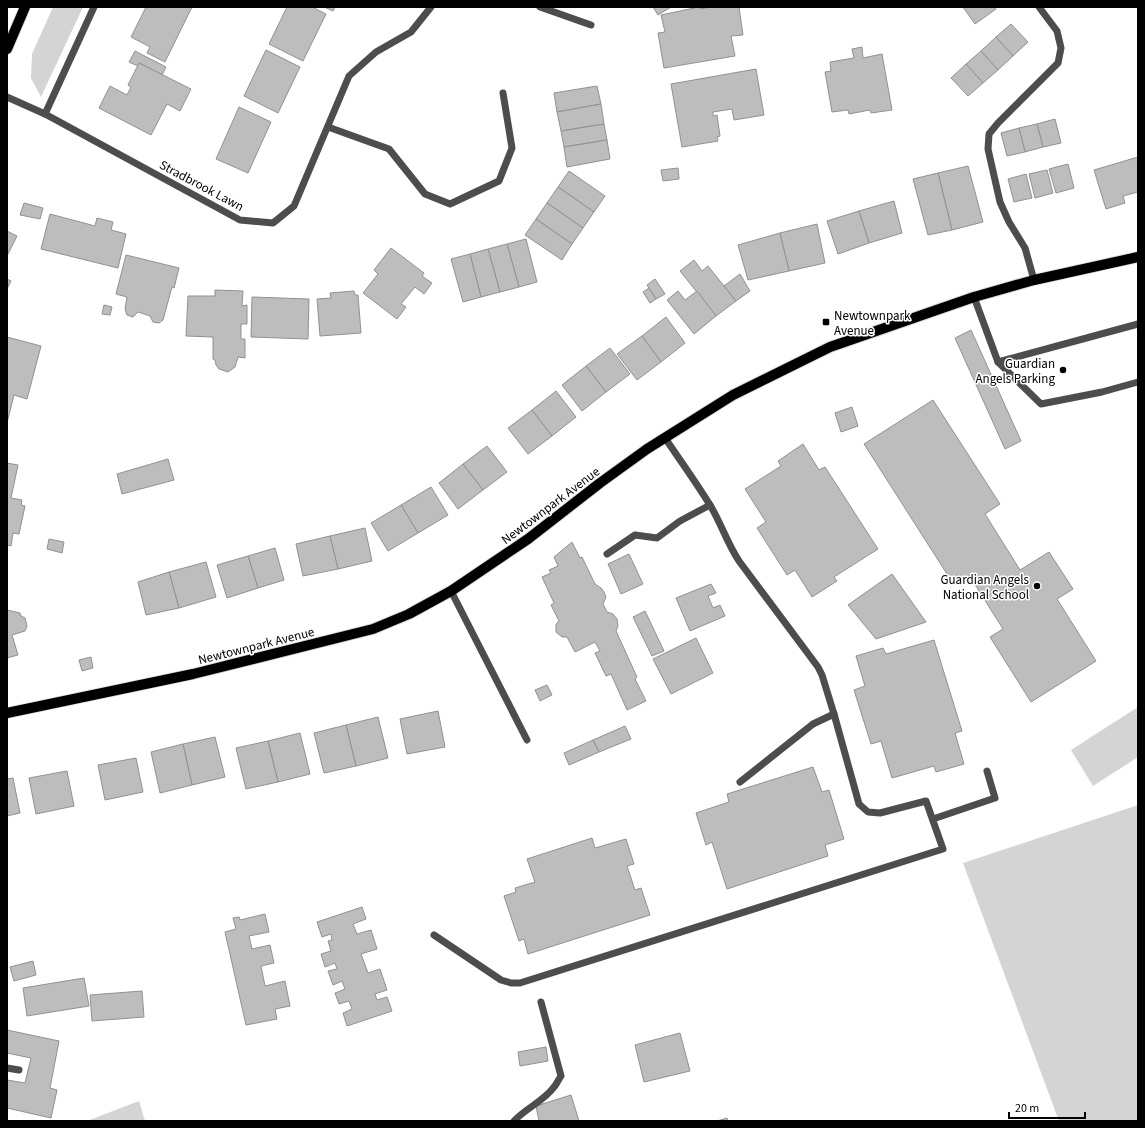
<svg xmlns="http://www.w3.org/2000/svg" width="1145" height="1128" font-family="'Source Sans 3',sans-serif">
  <style>
    .green { fill: #d4d4d4 }
    .building { fill: #bdbdbd; stroke: #919191 }
    .lines { fill: none; stroke-linecap: round; stroke-linejoin: round }
    .major-casing { stroke: #dbdbdb; stroke-width: 12 }
    .minor { stroke: #4d4d4d; stroke-width: 7 }
    .major { stroke: #000; stroke-width: 10 }
    .poi-dot { fill: #000; stroke: #fff; stroke-width: 1.5 }
    .labels { text-anchor: middle; stroke-width: 3; stroke-linejoin: round; paint-order: stroke }
    .street-label { font-size: 13px; fill: #000; stroke: #fff }
    .poi-label { font-size: 13px; fill: #000; stroke: #fff; text-anchor: end }
  </style>
  <rect width="100%" height="100%" fill="#fff"/>
  <g class="green">
    <polygon points="53,7 83,7 41,97 31,78 32,54"/>
    <polygon points="1138,707 1138,757 1093,786 1071,750"/>
    <polygon points="1138,805 1138,1121 1059,1121 963,863"/>
    <polygon points="139,1101 145,1121 87,1121"/>
  </g>
  <g class="building">
    <polygon points="146,7 192,7 165,62 147,53 150,47 131,37"/>
    <polygon points="287,7 312,7 326,14 303,61 269,44"/>
    <polygon points="324,7 335,7 333,11"/>
    <polygon points="653,7 671,7 658,15"/>
    <polygon points="699,7 700,9 711,7 739,7 743,35 731,36 735,56 664,68 658,33 665,32 661,15"/>
    <polygon points="963,7 995,7 996,9 975,24"/>
    <polygon points="1011,24 1028,42 1013,56 996,37"/>
    <polygon points="996,37 1013,56 998,70 981,51"/>
    <polygon points="862,47 863,58 882,54 892,110 871,113 870,110 849,114 848,110 832,112 825,72 831,71 830,62 854,58 852,49"/>
    <polygon points="266,50 300,67 278,113 244,96"/>
    <polygon points="135,51 166,67 162,75 139,63 138,66 129,62"/>
    <polygon points="981,51 998,70 983,83 966,64"/>
    <polygon points="139,63 191,89 180,111 167,104 151,135 99,108 110,86 127,95 131,87 128,85"/>
    <polygon points="966,64 983,83 968,96 951,78"/>
    <polygon points="756,69 764,115 734,120 732,109 713,112 713,116 717,115 720,136 717,137 718,141 682,147 671,84"/>
    <polygon points="597,86 601,104 557,112 554,93"/>
    <polygon points="601,104 604,124 561,131 557,112"/>
    <polygon points="239,107 271,122 248,173 216,159"/>
    <polygon points="1055,119 1061,143 1043,147 1037,124"/>
    <polygon points="604,124 607,140 564,147 561,131"/>
    <polygon points="1037,124 1043,147 1025,152 1019,128"/>
    <polygon points="1019,128 1025,152 1007,156 1001,133"/>
    <polygon points="607,140 610,159 567,167 564,147"/>
    <polygon points="1138,157 1138,192 1123,196 1125,203 1106,209 1094,170"/>
    <polygon points="1068,164 1074,188 1056,193 1049,169"/>
    <polygon points="968,166 983,222 952,230 938,173"/>
    <polygon points="678,168 679,179 663,181 661,170"/>
    <polygon points="1047,170 1053,193 1035,198 1029,174"/>
    <polygon points="569,171 605,196 594,212 558,187"/>
    <polygon points="938,173 952,230 928,235 913,179"/>
    <polygon points="1026,174 1032,198 1014,202 1008,179"/>
    <polygon points="558,187 594,212 583,228 547,203"/>
    <polygon points="894,201 902,233 869,243 859,211"/>
    <polygon points="24,203 43,208 40,219 20,215"/>
    <polygon points="547,203 583,228 572,244 536,219"/>
    <polygon points="859,211 869,243 838,254 827,221"/>
    <polygon points="50,214 95,226 97,218 113,222 111,230 126,234 118,268 41,249"/>
    <polygon points="536,219 572,244 562,260 525,235"/>
    <polygon points="817,224 825,263 789,271 780,233"/>
    <polygon points="7,231 17,236 7,256"/>
    <polygon points="780,233 789,271 748,280 738,245"/>
    <polygon points="526,239 537,282 519,287 507,244"/>
    <polygon points="507,244 519,287 500,292 488,249"/>
    <polygon points="391,248 424,273 422,276 432,283 424,294 415,287 401,304 406,307 397,319 363,293 378,274 374,270"/>
    <polygon points="488,249 500,292 481,297 470,254"/>
    <polygon points="470,254 481,297 463,302 451,259"/>
    <polygon points="126,255 179,268 174,288 172,287 163,320 159,323 153,322 150,316 138,312 133,317 127,315 125,309 127,297 116,294"/>
    <polygon points="694,260 702,271 708,266 736,301 716,316 680,271"/>
    <polygon points="740,274 750,291 736,301 724,286"/>
    <polygon points="7,279 11,281 7,289"/>
    <polygon points="655,279 665,294 656,299 647,285"/>
    <polygon points="649,288 656,299 650,303 643,292"/>
    <polygon points="215,290 243,291 242,306 247,305 247,324 241,324 241,339 245,339 245,358 238,357 235,367 228,372 219,369 216,365 215,360 213,359 213,337 186,336 188,296 215,296"/>
    <polygon points="354,291 355,295 358,295 361,333 320,336 317,299 331,298 330,293"/>
    <polygon points="678,291 685,300 697,291 716,316 694,334 667,300"/>
    <polygon points="252,297 309,299 308,339 251,337"/>
    <polygon points="104,305 112,307 110,315 102,314"/>
    <polygon points="666,317 685,343 661,362 642,336"/>
    <polygon points="971,330 1021,441 1005,449 955,338"/>
    <polygon points="642,336 661,362 637,380 617,354"/>
    <polygon points="7,337 41,346 27,399 14,395 7,423"/>
    <polygon points="610,348 630,374 606,392 586,366"/>
    <polygon points="586,366 606,392 582,411 562,385"/>
    <polygon points="556,391 576,417 552,436 532,410"/>
    <polygon points="933,400 1000,504 985,514 1020,570 1049,552 1073,589 1057,599 1096,661 1031,702 990,637 1003,629 969,575 954,585 864,444"/>
    <polygon points="852,407 858,426 841,432 835,413"/>
    <polygon points="532,410 552,436 528,454 508,428"/>
    <polygon points="803,444 819,470 825,467 878,549 834,577 837,581 812,597 795,570 787,575 757,528 766,522 745,489 781,466 778,461"/>
    <polygon points="487,446 507,472 483,490 463,464"/>
    <polygon points="168,459 174,480 122,494 117,474"/>
    <polygon points="7,463 18,465 11,498 22,500 21,505 25,506 19,534 13,533 11,546 7,545"/>
    <polygon points="463,464 483,490 458,509 439,483"/>
    <polygon points="431,487 448,515 418,533 401,505"/>
    <polygon points="401,505 418,533 388,551 371,523"/>
    <polygon points="365,528 372,561 338,569 330,536"/>
    <polygon points="330,536 338,569 303,576 296,544"/>
    <polygon points="49,539 64,542 62,553 47,549"/>
    <polygon points="572,542 580,558 582,557 595,584 601,588 604,592 606,597 603,604 607,612 613,614 617,619 618,626 616,631 637,677 635,679 646,701 627,710 611,674 606,676 595,653 600,651 595,642 575,652 567,637 562,637 556,632 556,624 559,621 551,605 554,603 542,577 551,573 549,570 558,566 554,557"/>
    <polygon points="275,548 284,580 258,588 248,556"/>
    <polygon points="629,554 643,584 621,594 608,564"/>
    <polygon points="248,556 258,588 227,598 217,565"/>
    <polygon points="206,562 216,597 179,608 169,572"/>
    <polygon points="169,572 179,608 146,615 138,582"/>
    <polygon points="892,574 926,622 876,639 848,605"/>
    <polygon points="711,584 716,593 708,596 713,608 720,605 725,616 690,631 676,598"/>
    <polygon points="7,610 20,613 21,616 25,618 27,626 25,631 12,635 18,655 7,658"/>
    <polygon points="645,611 664,651 652,656 633,617"/>
    <polygon points="696,638 713,673 671,694 653,659"/>
    <polygon points="934,640 962,731 955,733 964,764 936,772 934,766 892,778 881,741 871,744 854,690 865,686 856,656 883,648 886,654"/>
    <polygon points="91,657 93,668 82,671 79,660"/>
    <polygon points="547,685 552,695 540,701 535,690"/>
    <polygon points="438,711 445,747 407,754 400,719"/>
    <polygon points="378,717 388,758 356,766 346,725"/>
    <polygon points="346,725 356,766 324,773 314,733"/>
    <polygon points="625,726 631,739 599,752 593,740"/>
    <polygon points="300,733 310,774 278,782 268,741"/>
    <polygon points="215,737 225,777 192,785 183,744"/>
    <polygon points="593,740 599,752 569,765 564,753"/>
    <polygon points="268,741 278,782 246,789 236,748"/>
    <polygon points="183,744 192,785 160,793 151,752"/>
    <polygon points="136,758 143,792 105,800 98,765"/>
    <polygon points="813,767 822,792 829,790 844,839 825,845 828,856 727,889 712,842 706,845 696,813 729,802 727,794"/>
    <polygon points="67,771 74,806 36,814 29,778"/>
    <polygon points="13,778 20,813 7,816 7,779"/>
    <polygon points="592,838 595,848 626,839 634,864 627,866 635,890 641,888 650,915 528,954 524,939 519,941 504,896 516,892 515,888 535,882 527,859"/>
    <polygon points="362,907 366,919 353,924 357,934 371,930 377,949 361,954 368,973 380,969 387,990 375,994 377,1000 387,997 392,1011 347,1026 343,1013 352,1009 349,1001 339,1004 335,993 345,989 342,981 333,985 328,971 337,969 335,963 325,967 321,954 331,951 328,941 332,940 331,934 322,937 317,922"/>
    <polygon points="265,914 269,932 249,936 252,949 270,945 274,963 261,966 265,986 285,981 290,1006 275,1009 277,1019 246,1025 225,932 236,929 233,918 239,917 240,920"/>
    <polygon points="33,961 36,975 14,981 10,967"/>
    <polygon points="84,978 89,1006 27,1016 23,988"/>
    <polygon points="142,991 144,1017 92,1021 90,995"/>
    <polygon points="7,1030 59,1041 50,1088 57,1090 51,1118 7,1108 7,1080 25,1083 31,1058 7,1053"/>
    <polygon points="680,1033 690,1071 644,1082 635,1045"/>
    <polygon points="546,1047 548,1061 520,1066 518,1052"/>
    <polygon points="571,1095 579,1121 539,1121 536,1106"/>
    <polygon points="727,1118 728,1121 717,1121"/>
  </g>
  <g class="lines">
    <defs>
      <g id="major">
        <polyline points="7,49 25,7"/>
        <polyline points="7,713 193,674 373,629 409,614 451,591 528,539 600,483 647,449 733,395 830,347 974,297 1034,280 1138,257"/>
      </g>
    </defs>
    <use href="#major" class="major-casing"/>
    <g class="minor">
      <polyline points="540,7 591,25"/>
      <polyline points="7,97 45,114 240,220 273,223 294,206 349,76 376,52 411,32 431,7"/>
      <polyline points="45,114 94,7"/>
      <polyline points="328,127 389,149 425,194 450,204 499,181 512,148 503,93"/>
      <polyline points="1034,280 1025,248 1009,222 1000,202 988,149 989,134 998,123 1058,63 1061,48 1057,31 1039,7"/>
      <polyline points="974,297 998,362 1041,404 1102,392 1138,382"/>
      <polyline points="998,362 1138,324"/>
      <polyline points="607,554 635,535 657,538 680,521 710,505"/>
      <polyline points="451,591 527,740"/>
      <polyline points="740,782 813,724 834,714"/>
      <polyline points="933,819 995,798 987,771"/>
      <path d="M434 935 501 980 511 983H520L943 849 926 801 880 813 868 812 859 804 834 714 822 675 818 667 739 561C727 543 721 523 710 505 696 482 680 460 665 438"/>
      <polyline points="7,1068 19,1070"/>
      <path d="M514 1121C526 1108 544 1101 554 1087 557 1084 558 1080 561 1076L541 1002"/>
    </g>
    <use href="#major" class="major"/>
  </g>
  <g class="poi-dot">
    <rect x="822" y="318" width="8" height="8" rx="2"/>
    <circle cx="1063" cy="370" r="4"/>
    <circle cx="1037" cy="586" r="4"/>
  </g>
  <g class="labels">
    <g class="street-label">
      <text transform="translate(202 185) rotate(28)" y="5">Stradbrook Lawn</text>
      <text transform="translate(550 505) rotate(-37)" y="5">Newtownpark Avenue</text>
      <text transform="translate(256 645) rotate(-14)" y="5">Newtownpark Avenue</text>
    </g>
    <g class="poi-label">
      <text x="834" y="320" text-anchor="start">Newtownpark<tspan x="834" dy="15">Avenue</tspan></text>
      <text x="1055" y="368">Guardian<tspan x="1055" dy="15">Angels Parking</tspan></text>
      <text x="1029" y="584">Guardian Angels<tspan x="1029" dy="15">National School</tspan></text>
    </g>
  </g>
  <rect width="1145" height="1128" fill="none" stroke="#000000" stroke-width="16"/>
  <path d="M1009 1112v6h76v-6" fill="none" stroke="#000000" stroke-width="2"/>
  <text x="1015" y="1112" font-size="12" fill="#000000" stroke="#ffffff" stroke-width="3" paint-order="stroke">20 m</text>
</svg>
